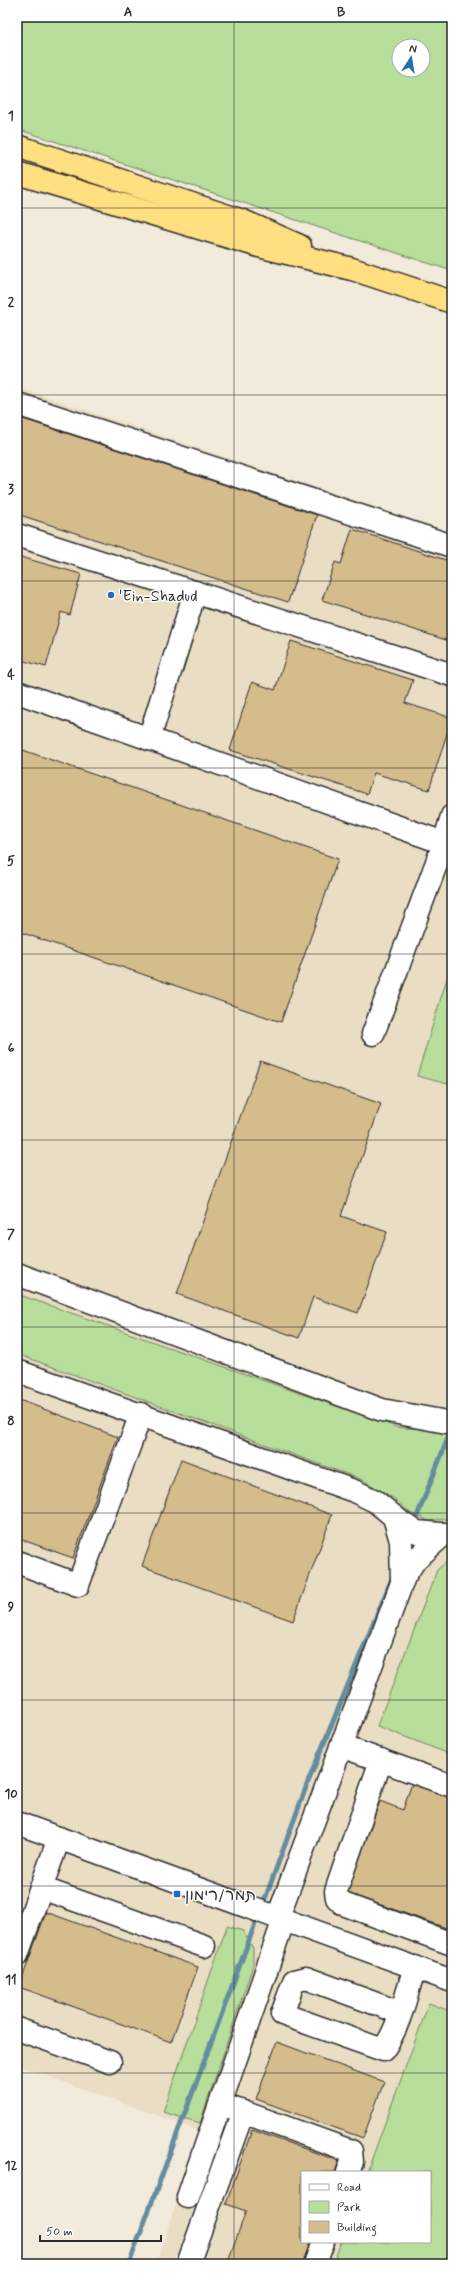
<svg xmlns="http://www.w3.org/2000/svg" width="469" height="2281" font-family="Mynerve,'Playpen Sans Hebrew',sans-serif">
  <style>
    .built { fill: #e9ddc4; fill-rule: evenodd }
    .green { fill: #b7de9a; stroke: #718462; fill-rule: evenodd }
    .lines { fill: none; stroke-linecap: round; stroke-linejoin: round }
    .stream { stroke: #658c9f; stroke-width: 5 }
    .building { fill: #d5bc8c; stroke: #2b2b2b }
    .minor-casing { stroke: #2b2b2b; stroke-width: 25 }
    .highway-casing { stroke: #2b2b2b; stroke-width: 25 }
    .minor { stroke: #fff; stroke-width: 22 }
    .highway { stroke: #ffdf80; stroke-width: 22 }
    .grid { fill: none; stroke: #2b2b2b; stroke-width: 1; stroke-opacity: 0.55 }
    .poi-dot { fill: #1f6fb2; stroke: #fff; stroke-width: 1.5 }
    .labels { text-anchor: middle; stroke-width: 3; stroke-linejoin: round; paint-order: stroke }
    .poi-label { font-size: 16px; fill: #2b2b2b; stroke: #fff; text-anchor: start }
    .neatline { fill: none; stroke: #2b2b2b; stroke-width: 1.5 }
    .grid-label { font-size: 13px; text-anchor: middle; font-weight: bold; fill: #2b2b2b }
  </style>
  <rect width="100%" height="100%" fill="#f2ebdc"/>
  <filter id="ink" filterUnits="userSpaceOnUse"><feTurbulence type="fractalNoise" baseFrequency=".025" numOctaves="2"/><feDisplacementMap in="SourceGraphic" scale="8" xChannelSelector="R" yChannelSelector="G"/><feConvolveMatrix kernelMatrix="1 2 1 2 8 2 1 2 1" color-interpolation-filters="sRGB"/></filter>
  <g filter="url(#ink)">
    <path class="built" d="M17 387 452 533V2264H156L200 2131 17 2065ZM302 2172H430V2242H302Z"/>
    <g class="green">
      <path d="M17 17H452V271L17 129ZM399 46H423V70H399Z"/>
      <polygon points="452,962 452,1085 417,1076"/>
      <path d="M17 1294 396 1427C415 1429 435 1428 452 1436V1518L429 1521 410 1513 398 1501 363 1480 17 1354Z"/>
      <polygon points="452,1557 452,1755 377,1726 437,1570"/>
      <polygon points="227,1926 243,1931 253,1948 253,1965 200,2123 163,2112"/>
      <polygon points="429,2003 452,2012 452,2264 333,2264 341,2242 430,2242 430,2172 367,2172"/>
    </g>
    <g class="lines">
      <g class="stream">
        <polyline points="414,1524 452,1428"/>
        <polyline points="262,1907 308,1782 393,1576"/>
        <polyline points="129,2264 258,1916"/>
      </g>
    </g>
    <g class="building">
      <polygon points="17,417 317,515 288,602 17,514"/>
      <polygon points="352,529 452,562 452,642 322,600 335,562 341,564"/>
      <polygon points="17,556 81,574 70,615 61,612 46,667 17,659"/>
      <polygon points="291,641 413,680 405,703 452,718 429,790 374,773 367,794 230,750 252,682 275,690"/>
      <polygon points="17,748 338,859 281,1022 17,931"/>
      <polygon points="260,1061 381,1104 341,1216 387,1232 358,1313 313,1297 299,1338 177,1294"/>
      <polygon points="17,1399 118,1437 73,1558 17,1538"/>
      <polygon points="181,1459 332,1515 293,1621 142,1566"/>
      <polygon points="413,1780 452,1794 452,1930 347,1893 380,1801 403,1810"/>
      <polygon points="46,1912 198,1967 171,2042 19,1987"/>
      <polygon points="277,2042 384,2082 363,2138 256,2099"/>
      <polygon points="252,2130 339,2161 335,2172 302,2172 302,2242 310,2242 303,2264 227,2264 246,2211 226,2204"/>
    </g>
    <g class="lines">
      <defs>
        <g id="minor">
          <polyline points="17,404 452,546"/>
          <polyline points="17,535 452,675"/>
          <polyline points="17,692 444,843 452,816"/>
          <polyline points="149,739 195,592"/>
          <polyline points="373,1034 444,843"/>
          <polyline points="17,1274 382,1410 452,1423"/>
          <polyline points="17,1371 354,1491 375,1501 403,1524 417,1532 452,1535"/>
          <polyline points="394,1517 401,1541 402,1581"/>
          <polyline points="17,1562 78,1585 141,1414"/>
          <polyline points="341,1746 452,1786"/>
          <polyline points="381,1760 336,1891 337,1898 343,1904 452,1944"/>
          <polyline points="17,1823 452,1981"/>
          <polyline points="41,1888 204,1946"/>
          <polyline points="278,1917 404,1577 415,1560 444,1534"/>
          <polyline points="17,1955 59,1838"/>
          <path d="M401 2013 306 1978 294 1981 282 2014 383 2050C400 2026 406 1995 415 1967"/>
          <polyline points="17,2029 110,2062"/>
          <polyline points="229,2107 351,2151 352,2162 348,2172"/>
          <polyline points="188,2197 284,1919"/>
          <polyline points="188,2264 243,2112"/>
          <polyline points="315,2264 323,2242"/>
        </g>
        <g id="highway">
          <polyline points="17,146 243,221 300,246"/>
          <polyline points="17,173 259,246 352,269 452,302"/>
        </g>
      </defs>
      <use href="#minor" class="minor-casing"/>
      <use href="#highway" class="highway-casing"/>
      <use href="#minor" class="minor"/>
      <use href="#highway" class="highway"/>
    </g>
  </g>
  <path class="grid" d="M234 17V2264M17 208H452M17 395H452M17 581H452M17 768H452M17 954H452M17 1140H452M17 1327H452M17 1513H452M17 1700H452M17 1886H452M17 2073H452"/>
  <g class="poi-dot">
    <circle cx="111" cy="595" r="4"/>
    <rect x="173" y="1890" width="8" height="8" rx="2"/>
  </g>
  <g class="labels">
    <g class="poi-label">
      <text x="119" y="601">'Ein-Shadud</text>
      <text x="185" y="1900">תמר/רימון</text>
    </g>
  </g>
  <rect width="469" height="2281" fill="none" stroke="#fff" stroke-width="44"/>
  <rect x="301" y="2171" width="130" height="72" fill="#ffffff" stroke="#aaaaaa"/>
  <rect x="309" y="2184" width="20" height="6" fill="#ffffff" stroke="#aaaaaa"/>
  <text x="337" y="2191" font-size="12" fill="#2b2b2b">Road</text>
  <rect x="309" y="2201" width="20" height="12" fill="#b7de9a" stroke="#aaaaaa"/>
  <text x="337" y="2211" font-size="12" fill="#2b2b2b">Park</text>
  <rect x="309" y="2221" width="20" height="12" fill="#d5bc8c" stroke="#aaaaaa"/>
  <text x="337" y="2231" font-size="12" fill="#2b2b2b">Building</text>
  <g transform="translate(411 58) rotate(12)"><circle r="19" fill="#ffffff" stroke="#aaaaaa"/>
  <path d="M0-3L7 15L0 10L-7 15Z" fill="#1f6fb2"/>
  <text y="-6" font-size="11" font-weight="bold" text-anchor="middle" fill="#2b2b2b">N</text>
  </g>
  <path d="M40 2235v6h121v-6" fill="none" stroke="#2b2b2b" stroke-width="2"/>
  <text x="46" y="2235" font-size="12" fill="#2b2b2b" stroke="#ffffff" stroke-width="3" paint-order="stroke">50 m</text>
  <rect x="22" y="22" width="425" height="2237" class="neatline"/>
  <g class="grid-label">
    <text x="128" y="16">A</text>
    <text x="341" y="16">B</text>
    <text x="11" y="120">1</text>
    <text x="11" y="306">2</text>
    <text x="11" y="493">3</text>
    <text x="11" y="679">4</text>
    <text x="11" y="865">5</text>
    <text x="11" y="1052">6</text>
    <text x="11" y="1238">7</text>
    <text x="11" y="1425">8</text>
    <text x="11" y="1611">9</text>
    <text x="11" y="1798">10</text>
    <text x="11" y="1984">11</text>
    <text x="11" y="2170">12</text>
  </g>
</svg>
